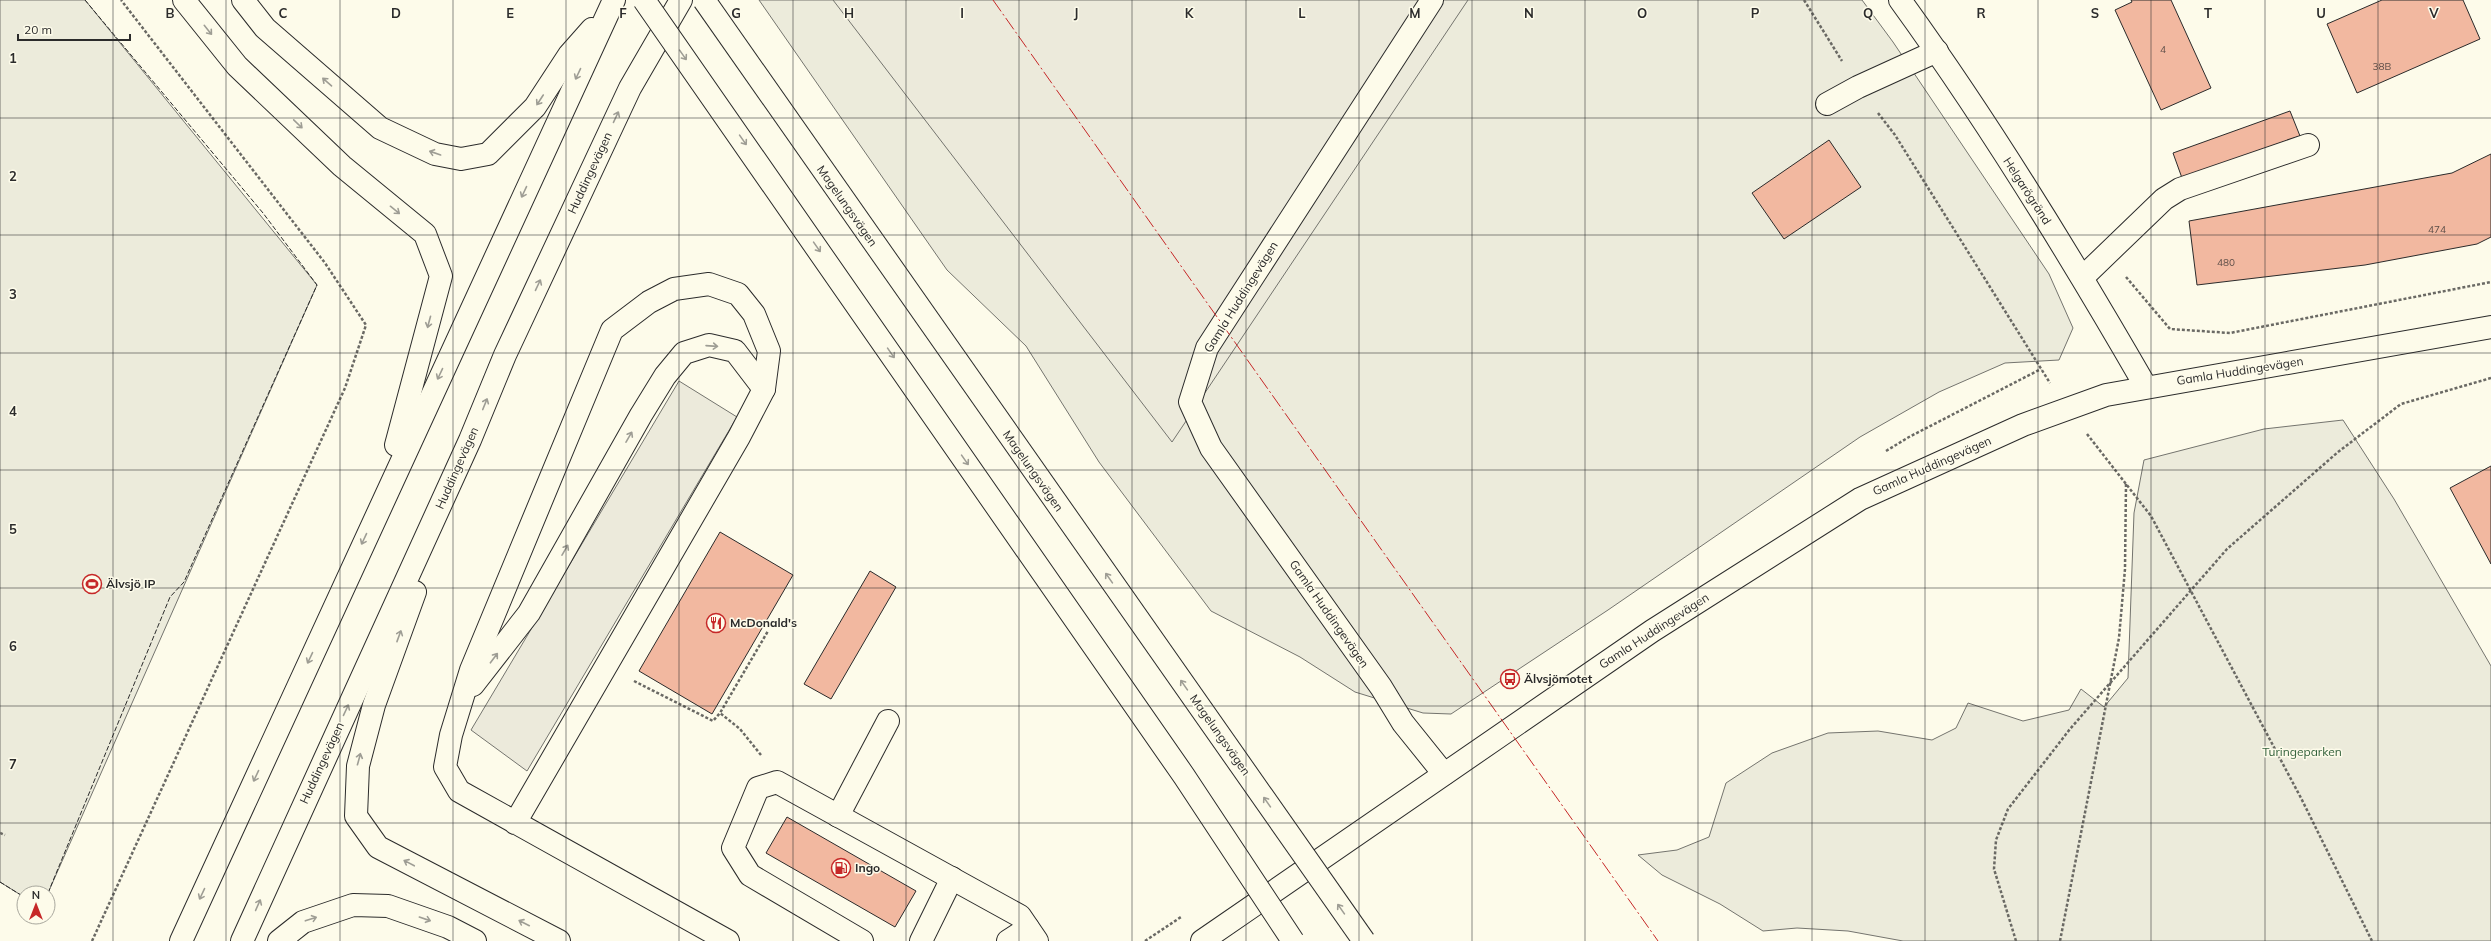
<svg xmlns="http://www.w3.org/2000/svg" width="2491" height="941" font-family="Mulish,sans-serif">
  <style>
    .green { fill: #ecebdb; stroke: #74746e }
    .parking { fill: #eceadb; stroke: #74746e }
    .building { fill: #f2b8a0; stroke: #2b2b2b }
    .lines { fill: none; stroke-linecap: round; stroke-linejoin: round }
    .minor-casing { stroke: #2b2b2b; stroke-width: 24 }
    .major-casing { stroke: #2b2b2b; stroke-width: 24 }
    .path { stroke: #6a6964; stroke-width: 2.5; stroke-dasharray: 3 2; stroke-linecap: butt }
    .minor { stroke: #fdfbea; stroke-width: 22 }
    .major { stroke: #fdfbea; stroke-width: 22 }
    .major-bridge-casing { stroke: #2b2b2b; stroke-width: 24; stroke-linecap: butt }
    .major-bridge { stroke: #fdfbea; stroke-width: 22 }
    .fence { stroke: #2b2b2b; stroke-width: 1; stroke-dasharray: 5 2; stroke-linecap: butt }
    .power { stroke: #c62828; stroke-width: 1; stroke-dasharray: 14 3 2 3; stroke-linecap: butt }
    .oneway { stroke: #9e9d94 }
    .grid { fill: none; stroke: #2b2b2b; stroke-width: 1; stroke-opacity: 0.55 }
    .labels { text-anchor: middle; stroke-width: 3; stroke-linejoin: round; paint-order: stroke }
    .number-label { font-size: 10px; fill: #5d4e48 }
    .street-label { font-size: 12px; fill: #2b2b2b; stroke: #fdfbea }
    .poi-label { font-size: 12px; font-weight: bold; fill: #2b2b2b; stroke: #fdfbea; text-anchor: start }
    .park-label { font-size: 12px; fill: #34623c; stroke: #fdfbea }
    .grid-label { font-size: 13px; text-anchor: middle; font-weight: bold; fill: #2b2b2b; stroke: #fdfbea; stroke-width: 3; stroke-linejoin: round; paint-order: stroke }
  </style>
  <rect width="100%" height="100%" fill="#fdfbea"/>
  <g class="green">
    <polygon points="0,0 85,0 317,285 48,893 24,893 24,897 0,882"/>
    <polygon points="759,0 1862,0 1893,42 2049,274 2073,328 2059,360 2005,363 1939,392 1860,437 1608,610 1451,714 1423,713 1355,692 1300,657 1211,611 1099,462 1026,346 947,270"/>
    <polygon points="2343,420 2394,499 2491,666 2491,941 1903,941 1848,931 1797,928 1763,931 1720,904 1662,875 1638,855 1677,850 1709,837 1726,783 1772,753 1828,733 1878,731 1932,740 1956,728 1968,703 2023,721 2069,710 2081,689 2104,707 2128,678 2134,513 2144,460 2264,429"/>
  </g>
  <g class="parking">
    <polygon points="833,0 1468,0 1172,442"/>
    <polygon points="679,381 737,417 527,771 471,730"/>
  </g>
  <g class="building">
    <polygon points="2131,0 2171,0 2211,88 2161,110 2115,10 2132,2"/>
    <polygon points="2382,0 2463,0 2480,39 2357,93 2327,24"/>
    <polygon points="2290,111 2300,136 2182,178 2173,153"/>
    <polygon points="1829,140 1861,187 1784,239 1752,193"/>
    <polygon points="2491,154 2491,237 2477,244 2365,265 2197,285 2189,221 2452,173"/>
    <polygon points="2491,466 2491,564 2450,488"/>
    <polygon points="720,532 793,575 712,714 639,671"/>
    <polygon points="870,571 896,587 831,699 804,684"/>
    <polygon points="787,817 916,891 895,927 766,853"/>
  </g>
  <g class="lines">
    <defs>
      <g id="minor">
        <polyline points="1432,0 1207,348 1190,402 1211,448 1381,687 1403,723 1444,774"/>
        <path d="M1900 0C1990 124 2070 255 2146 387"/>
        <polyline points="1827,104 1858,87 1937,51"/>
        <polyline points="2083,277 2164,199 2180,189 2308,145"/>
        <polyline points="473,685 529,613 641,415 665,376 684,353 709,345 735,351 764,389"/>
        <polyline points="838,816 888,721"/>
        <polyline points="515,823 739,437 764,389 769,351 754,314 738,294 709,284 674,289 649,302 612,330 471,670 451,735 445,767 459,791 728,941"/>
        <polyline points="862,941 750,875 733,848 758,788 777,782 1020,916 1037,941"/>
        <polyline points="921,941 952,878"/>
        <polyline points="1008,941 1028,928"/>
        <polyline points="1202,941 1652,631 1860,499 2023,425 2106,395 2491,327"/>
      </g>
      <g id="major">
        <polyline points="184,0 237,66 342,166 425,234 441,276 396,445"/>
        <polyline points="243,0 265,28 380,128 435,154 461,159 488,154 535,107 569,55 592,29"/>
        <polyline points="415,592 374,705 358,766 356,816 378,847 559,941"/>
        <polyline points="181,941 614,0"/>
        <polyline points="242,941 470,440 505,355 630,88 681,0"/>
        <polyline points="279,941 303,922 353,905 388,906 448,927 475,941"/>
      </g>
    </defs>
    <use href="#minor" class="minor-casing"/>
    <use href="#major" class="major-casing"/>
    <g class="path">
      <polyline points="1804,0 1842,61"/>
      <polyline points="1878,113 1895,135 2050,383"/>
      <polyline points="2126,277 2170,329 2230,333 2491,282"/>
      <polyline points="2087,434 2151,516 2301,798 2372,941"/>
      <polyline points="1886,451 1909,437 2041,369"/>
      <polyline points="634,681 713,721 720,713"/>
      <polyline points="761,755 740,729 720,713 768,631"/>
      <polyline points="0,833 5,835"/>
      <polyline points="92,941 345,388 366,325 325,263 121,0"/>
      <polyline points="1145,941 1181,917"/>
      <polyline points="2016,941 1994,869 1996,840 2008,809 2070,729 2227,549 2338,452 2401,404 2491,378"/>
      <polyline points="2060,941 2119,638 2125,569 2126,484"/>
    </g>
    <use href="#minor" class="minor"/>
    <use href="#major" class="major"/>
    <defs>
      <g id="major-bridge">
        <polyline points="644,0 1184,776 1293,941"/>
        <polyline points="704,0 1364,941"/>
      </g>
    </defs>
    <use href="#major-bridge" class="major-bridge-casing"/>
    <use href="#major-bridge" class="major-bridge"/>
    <g class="fence">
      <polyline points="0,882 24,897"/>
      <polyline points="48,893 170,597 184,582 317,285 263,213 85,0"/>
    </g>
    <polyline class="power" points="993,0 1658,941"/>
  </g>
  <defs><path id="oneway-shaft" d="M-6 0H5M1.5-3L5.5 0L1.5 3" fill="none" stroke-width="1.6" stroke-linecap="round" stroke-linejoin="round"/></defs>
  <g class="oneway">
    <use href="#oneway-shaft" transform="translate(208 30) rotate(51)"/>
    <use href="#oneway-shaft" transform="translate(683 55) rotate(55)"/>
    <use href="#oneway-shaft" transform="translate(578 74) rotate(115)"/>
    <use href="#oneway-shaft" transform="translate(327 82) rotate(-139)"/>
    <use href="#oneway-shaft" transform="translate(540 100) rotate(123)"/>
    <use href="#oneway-shaft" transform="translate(616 117) rotate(-65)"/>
    <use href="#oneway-shaft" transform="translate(298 124) rotate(44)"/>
    <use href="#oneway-shaft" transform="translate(743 140) rotate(55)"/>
    <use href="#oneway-shaft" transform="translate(435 153) rotate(-161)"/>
    <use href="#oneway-shaft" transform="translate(524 192) rotate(115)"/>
    <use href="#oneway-shaft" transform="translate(395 210) rotate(39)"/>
    <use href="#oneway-shaft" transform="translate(817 247) rotate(55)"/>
    <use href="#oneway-shaft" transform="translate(538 285) rotate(-65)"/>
    <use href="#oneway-shaft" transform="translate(429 322) rotate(105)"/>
    <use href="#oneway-shaft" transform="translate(712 346) rotate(4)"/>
    <use href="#oneway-shaft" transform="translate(891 353) rotate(55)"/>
    <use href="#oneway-shaft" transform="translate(440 374) rotate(115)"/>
    <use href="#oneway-shaft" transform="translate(485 404) rotate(-68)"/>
    <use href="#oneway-shaft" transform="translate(629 437) rotate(-60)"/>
    <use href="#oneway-shaft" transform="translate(965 460) rotate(55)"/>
    <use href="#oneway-shaft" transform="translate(364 539) rotate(115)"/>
    <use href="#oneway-shaft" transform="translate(565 550) rotate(-60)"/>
    <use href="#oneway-shaft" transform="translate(1109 578) rotate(-125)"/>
    <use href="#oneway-shaft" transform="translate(399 636) rotate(-70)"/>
    <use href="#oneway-shaft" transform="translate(310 658) rotate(115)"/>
    <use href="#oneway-shaft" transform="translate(494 658) rotate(-53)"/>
    <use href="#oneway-shaft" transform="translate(1184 685) rotate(-125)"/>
    <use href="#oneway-shaft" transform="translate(346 710) rotate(-65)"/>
    <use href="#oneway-shaft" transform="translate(359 759) rotate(-75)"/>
    <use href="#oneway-shaft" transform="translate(256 776) rotate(115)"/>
    <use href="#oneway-shaft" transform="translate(1267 802) rotate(-125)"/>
    <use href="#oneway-shaft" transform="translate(409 863) rotate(-152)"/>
    <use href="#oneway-shaft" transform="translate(202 894) rotate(115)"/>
    <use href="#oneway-shaft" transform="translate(258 905) rotate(-66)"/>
    <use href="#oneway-shaft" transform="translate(1341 909) rotate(-125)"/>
    <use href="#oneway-shaft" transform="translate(311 919) rotate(-18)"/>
    <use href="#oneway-shaft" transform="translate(425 919) rotate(19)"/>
    <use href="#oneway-shaft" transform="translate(524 923) rotate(-153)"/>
  </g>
  <path class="grid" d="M113 0V941M226 0V941M340 0V941M453 0V941M566 0V941M679 0V941M793 0V941M906 0V941M1019 0V941M1132 0V941M1246 0V941M1359 0V941M1472 0V941M1585 0V941M1698 0V941M1812 0V941M1925 0V941M2038 0V941M2151 0V941M2265 0V941M2378 0V941M0 118H2491M0 235H2491M0 353H2491M0 470H2491M0 588H2491M0 706H2491M0 823H2491"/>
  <defs>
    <symbol id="stadium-ring" viewBox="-11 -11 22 22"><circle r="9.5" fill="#fdfbea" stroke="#c62828" stroke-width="1.5"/><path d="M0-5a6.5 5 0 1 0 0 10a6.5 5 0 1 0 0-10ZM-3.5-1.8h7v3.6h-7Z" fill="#c62828"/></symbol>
    <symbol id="restaurant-ring" viewBox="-11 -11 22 22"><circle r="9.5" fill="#fdfbea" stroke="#c62828" stroke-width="1.5"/><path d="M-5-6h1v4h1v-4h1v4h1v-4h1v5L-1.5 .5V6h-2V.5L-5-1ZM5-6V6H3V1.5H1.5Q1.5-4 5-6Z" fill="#c62828"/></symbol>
    <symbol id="bus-ring" viewBox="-11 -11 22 22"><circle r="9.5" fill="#fdfbea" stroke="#c62828" stroke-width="1.5"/><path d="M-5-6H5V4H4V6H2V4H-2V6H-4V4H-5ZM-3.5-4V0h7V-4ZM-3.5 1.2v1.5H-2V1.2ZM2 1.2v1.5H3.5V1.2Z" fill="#c62828"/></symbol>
    <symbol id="fuel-ring" viewBox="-11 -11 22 22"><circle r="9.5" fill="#fdfbea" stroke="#c62828" stroke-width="1.5"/><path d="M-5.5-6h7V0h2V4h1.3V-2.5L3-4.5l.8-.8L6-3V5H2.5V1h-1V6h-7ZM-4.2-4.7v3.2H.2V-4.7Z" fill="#c62828"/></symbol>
  </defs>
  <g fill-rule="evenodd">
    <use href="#stadium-ring" x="81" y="573" width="22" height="22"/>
    <use href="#restaurant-ring" x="705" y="612" width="22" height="22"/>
    <use href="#bus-ring" x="1499" y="668" width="22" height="22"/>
    <use href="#fuel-ring" x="830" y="857" width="22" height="22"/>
  </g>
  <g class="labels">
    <g class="number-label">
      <text x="2163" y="53">4</text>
      <text x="2382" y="70">38B</text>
      <text x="2437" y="233">474</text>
      <text x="2226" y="266">480</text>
    </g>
    <g class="street-label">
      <text transform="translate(590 173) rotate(-65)" y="4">Huddingevägen</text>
      <text transform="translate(2027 191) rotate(57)" y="4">Helgarögränd</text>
      <text transform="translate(847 206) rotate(55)" y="4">Magelungsvägen</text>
      <text transform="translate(1241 297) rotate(-58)" y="4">Gamla Huddingevägen</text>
      <text transform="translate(2240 371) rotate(-9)" y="4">Gamla Huddingevägen</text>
      <text transform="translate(1932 466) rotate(-24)" y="4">Gamla Huddingevägen</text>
      <text transform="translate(457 468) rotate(-66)" y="4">Huddingevägen</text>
      <text transform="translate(1033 471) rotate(55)" y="4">Magelungsvägen</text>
      <text transform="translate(1329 614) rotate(55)" y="4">Gamla Huddingevägen</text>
      <text transform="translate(1654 631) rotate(-33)" y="4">Gamla Huddingevägen</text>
      <text transform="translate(1220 735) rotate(55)" y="4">Magelungsvägen</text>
      <text transform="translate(322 763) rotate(-65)" y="4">Huddingevägen</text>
    </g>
    <g class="poi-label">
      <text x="106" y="588">Älvsjö IP</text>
      <text x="730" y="627">McDonald's</text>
      <text x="1524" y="683">Älvsjömotet</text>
      <text x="855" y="872">Ingo</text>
    </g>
    <g class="park-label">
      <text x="2302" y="756">Turingeparken</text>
    </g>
  </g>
  <g class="grid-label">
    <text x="170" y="18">B</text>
    <text x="283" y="18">C</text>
    <text x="396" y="18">D</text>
    <text x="510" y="18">E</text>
    <text x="623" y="18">F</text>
    <text x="736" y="18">G</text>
    <text x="849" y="18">H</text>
    <text x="962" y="18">I</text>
    <text x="1076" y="18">J</text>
    <text x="1189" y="18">K</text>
    <text x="1302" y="18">L</text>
    <text x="1415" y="18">M</text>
    <text x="1529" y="18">N</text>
    <text x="1642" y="18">O</text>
    <text x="1755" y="18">P</text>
    <text x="1868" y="18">Q</text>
    <text x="1981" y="18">R</text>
    <text x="2095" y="18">S</text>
    <text x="2208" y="18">T</text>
    <text x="2321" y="18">U</text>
    <text x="2434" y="18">V</text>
    <text x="13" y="63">1</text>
    <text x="13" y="181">2</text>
    <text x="13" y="299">3</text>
    <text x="13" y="416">4</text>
    <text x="13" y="534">5</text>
    <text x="13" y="651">6</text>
    <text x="13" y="769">7</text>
  </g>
  <g transform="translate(36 905)"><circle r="19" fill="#fdfbea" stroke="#a9a89e"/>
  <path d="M0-3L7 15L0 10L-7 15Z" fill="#c62828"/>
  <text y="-6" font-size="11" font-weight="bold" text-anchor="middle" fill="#2b2b2b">N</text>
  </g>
  <path d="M18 34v6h112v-6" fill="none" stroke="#2b2b2b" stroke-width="2"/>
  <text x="24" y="34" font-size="12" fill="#2b2b2b" stroke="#fdfbea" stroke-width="3" paint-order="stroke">20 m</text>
</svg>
